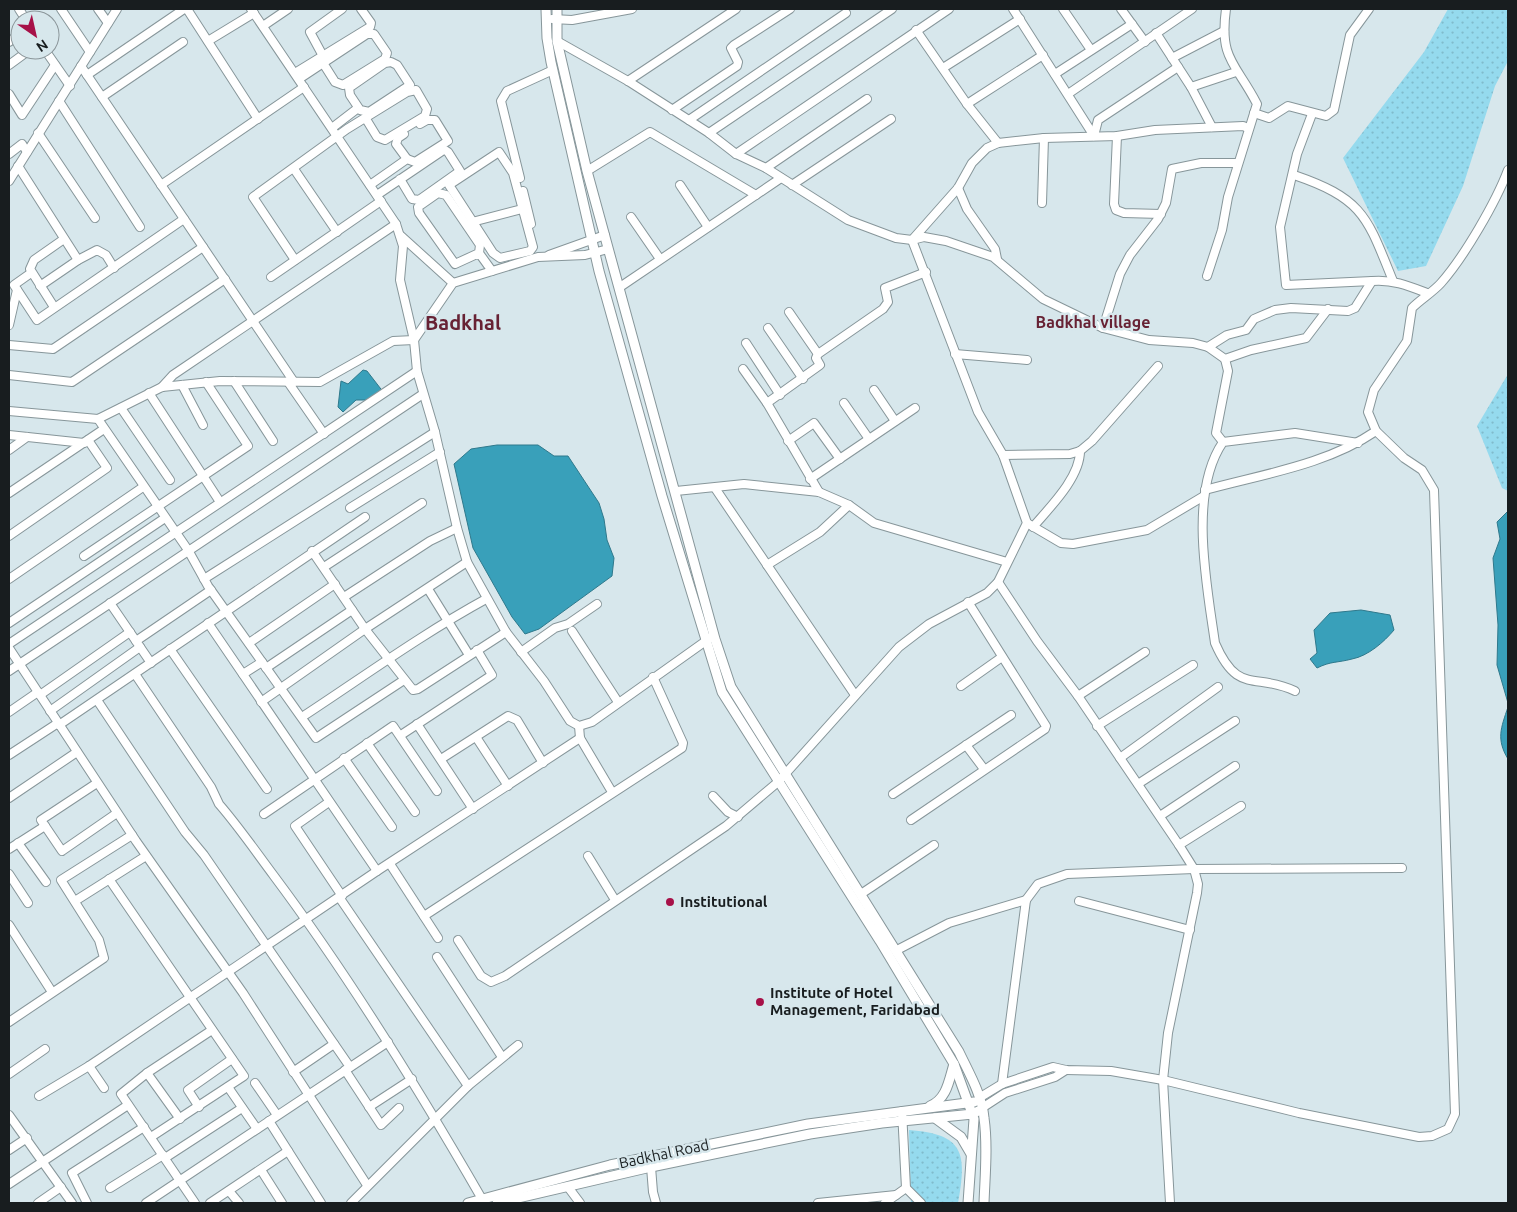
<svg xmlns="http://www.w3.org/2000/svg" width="1517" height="1212" font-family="Ubuntu,sans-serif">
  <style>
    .grass { fill: url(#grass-dots) }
    .water { fill: #39a0ba; stroke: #2f798c }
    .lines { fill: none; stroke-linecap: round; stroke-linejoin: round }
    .minor-casing { stroke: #87969a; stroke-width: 10 }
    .tertiary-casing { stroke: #87969a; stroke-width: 11 }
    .minor { stroke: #fff; stroke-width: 8 }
    .tertiary { stroke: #fff; stroke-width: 9 }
    .poi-dot { fill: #a71148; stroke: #d7e7ec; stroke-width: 2 }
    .labels { text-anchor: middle; stroke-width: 5; stroke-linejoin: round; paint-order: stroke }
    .poi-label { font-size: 15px; font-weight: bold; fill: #181d1f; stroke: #d7e7ec; text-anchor: start }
    .street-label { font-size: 15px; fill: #181d1f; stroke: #d7e7ec }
    .neighbourhood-label { font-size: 16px; font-weight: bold; fill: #672234; stroke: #d7e7ec }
    .district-label { font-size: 20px; font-weight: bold; fill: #672234; stroke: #d7e7ec }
  </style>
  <defs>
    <pattern id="grass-dots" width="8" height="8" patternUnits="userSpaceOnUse" patternTransform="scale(1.25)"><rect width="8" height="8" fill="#95daee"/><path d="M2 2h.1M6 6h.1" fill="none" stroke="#80bbcc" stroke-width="1.8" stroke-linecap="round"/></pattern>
  </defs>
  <rect width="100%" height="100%" fill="#d7e7ec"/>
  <g class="grass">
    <polygon points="1448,9 1508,9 1508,61 1495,86 1463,186 1426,266 1398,271 1343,158 1424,52"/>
    <polygon points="1508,374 1508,491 1502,488 1477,426"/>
    <path d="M909 1130C964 1134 967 1153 958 1203H911Z"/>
  </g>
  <g class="water">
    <polygon points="363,370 367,371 384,393 368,400 356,400 343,412 338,407 341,381 348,384"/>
    <polygon points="497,445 538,445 554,456 568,456 599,503 604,519 607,540 614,558 612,576 539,629 525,634 512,617 473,548 454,464 471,449"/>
    <polygon points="1508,511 1508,703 1497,665 1498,625 1493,558 1500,539 1497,522"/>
    <path d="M1361 610 1390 615 1394 630C1384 642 1368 656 1352 659 1337 663 1331 661 1317 668L1310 659 1317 653 1314 630 1330 613Z"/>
    <path d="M1508 707V759C1496 739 1501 728 1508 707Z"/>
  </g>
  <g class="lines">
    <defs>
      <g id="minor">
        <polyline points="19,9 26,20"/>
        <polyline points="61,9 90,52"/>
        <polyline points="98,9 108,23"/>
        <polyline points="187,9 258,119"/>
        <polyline points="251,9 396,224 403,246 400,280 414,340 417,371 435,432 457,528 467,562 506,632 544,681 570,721 579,726 592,722 710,638"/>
        <polyline points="1013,9 1094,136"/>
        <polyline points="1063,9 1091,50"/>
        <polyline points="1121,9 1145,42"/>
        <polyline points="552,19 572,20 632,9"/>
        <polyline points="263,26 288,9"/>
        <polyline points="916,30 967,104 998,143"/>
        <polyline points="1156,33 1191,87 1212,127"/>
        <polyline points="208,41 254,13"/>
        <path d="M557 41 628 81 709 133 736 154 766 168 848 220 896 238 912 240 924 237 946 241 993 257 1043 299 1103 328 1149 340 1193 343 1208 347 1227 335 1246 330 1254 319 1275 310 1291 308 1348 311 1355 308 1372 281C1392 279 1409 286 1427 293"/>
        <polyline points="9,42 14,38"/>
        <polyline points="45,50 70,86"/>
        <polyline points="323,56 310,32 342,9"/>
        <polyline points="1172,58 1224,31"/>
        <polygon points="391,62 397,65 410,85 369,112 360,110 350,95 349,88 385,63"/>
        <polyline points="9,65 24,54"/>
        <polyline points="81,66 294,382"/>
        <polyline points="943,68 1020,19"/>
        <polyline points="295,73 370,27 371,23 361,9"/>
        <polyline points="1055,74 1132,24"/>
        <polyline points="87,75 184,9"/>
        <polyline points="299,79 367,34 374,34 387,53 385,59 343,85 335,82 323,63"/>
        <polyline points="628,81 736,9"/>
        <polyline points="1191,87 1236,72"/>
        <polyline points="9,94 22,115 55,65"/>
        <polyline points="1068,94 1192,9"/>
        <polyline points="102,97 183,42"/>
        <polyline points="59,101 140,227"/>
        <polyline points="967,104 1043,55"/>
        <polyline points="672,110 737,66 738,62 731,48 734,45 790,9"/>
        <polyline points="1254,113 1269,118 1288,106 1326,116 1334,110 1350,35 1369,9"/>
        <polyline points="1312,114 1297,154 1280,227 1286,285 1372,281"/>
        <polyline points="689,120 846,13"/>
        <polyline points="332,128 358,108"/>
        <polyline points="38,133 95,218"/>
        <polyline points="709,133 892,9"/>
        <polyline points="404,134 398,138 396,144 407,159"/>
        <polyline points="1094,136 1098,120 1178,67"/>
        <polyline points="1117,136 1114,204 1116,210 1124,213 1161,214"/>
        <polygon points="499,152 513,173 533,247 530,251 500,258 493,253 449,185"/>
        <polyline points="9,154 22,144 27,152"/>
        <polyline points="736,154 949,9"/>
        <polyline points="18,166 78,260"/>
        <polyline points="766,168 867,99"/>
        <polyline points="294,169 337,232"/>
        <polyline points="587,171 650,132 756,195"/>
        <path d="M1294 175C1364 199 1367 217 1393 281"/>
        <polyline points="520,178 501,101 507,91 553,70"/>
        <polyline points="9,181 117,9"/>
        <polyline points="161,185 304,87"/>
        <polyline points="370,185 407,159 415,162 448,141 435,120 427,120 420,124"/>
        <polyline points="680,185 708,227"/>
        <polyline points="792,185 891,119"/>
        <polyline points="958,188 967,209 995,249 997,259"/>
        <polyline points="523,191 531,224"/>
        <polyline points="377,195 442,151 445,150 448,152 460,171 419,200 412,199 400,179"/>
        <polyline points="1042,203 1044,138"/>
        <polyline points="631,217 660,259"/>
        <polyline points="472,222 526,208"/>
        <polyline points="401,236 453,283"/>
        <polyline points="479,253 455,264 419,213 418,207 438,193 446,195 480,245 479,253 492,271"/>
        <polyline points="549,255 605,235"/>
        <polyline points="295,260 253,197 347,129 407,92 416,90 427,109 425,116 385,140 377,137 366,119"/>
        <polyline points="31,273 14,285 37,320 184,219"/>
        <path d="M1207 276 1222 230 1228 197 1257 104C1236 63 1219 60 1226 9"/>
        <polyline points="271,277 381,201"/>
        <polyline points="40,286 78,260 97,250 106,255 114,268"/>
        <polyline points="620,287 781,178"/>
        <polyline points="54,307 30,269 34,260 64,239"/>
        <polyline points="789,312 818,354"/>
        <polyline points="9,325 17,290"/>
        <polyline points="768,328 803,379"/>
        <polyline points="1103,328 1120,274 1130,255 1158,219 1166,203 1172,169 1201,163 1238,163"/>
        <polyline points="746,343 780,395"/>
        <polyline points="9,345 53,349 203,247"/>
        <polyline points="1208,347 1225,359 1251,350 1306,338 1328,309"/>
        <polyline points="955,354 1027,360"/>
        <polyline points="743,369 767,403 819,492"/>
        <polyline points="9,375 72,382 225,279"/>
        <polyline points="234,381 273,441"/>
        <polyline points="288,382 324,434"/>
        <polyline points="182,385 203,425"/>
        <polyline points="162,387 173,375 396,224"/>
        <polyline points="874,390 895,421"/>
        <polyline points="149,393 220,502"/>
        <polyline points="767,403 820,365 816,358 818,354 883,309 888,302 885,288 926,272"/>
        <polyline points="844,403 869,439"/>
        <polyline points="121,408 170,480"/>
        <polyline points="9,411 98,419 162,387 220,381 320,382 393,341 414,340 453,283 538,257 585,255 608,249"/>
        <polyline points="98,419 188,550 208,586 316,738 404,680"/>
        <polyline points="9,435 84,443"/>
        <polyline points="788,441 814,423 840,459"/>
        <polyline points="1223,442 1216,433 1228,371 1225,359"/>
        <polyline points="9,450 27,437"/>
        <polyline points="1003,455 1070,454 1080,451 1092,441 1158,366"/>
        <polyline points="810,479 915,408"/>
        <polyline points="715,488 855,695"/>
        <path d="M1205 490C1263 474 1326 465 1376 431"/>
        <polyline points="676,491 744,484 819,492 849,505 874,523 1007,562"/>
        <polyline points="9,493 104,429"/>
        <polyline points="350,508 440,452"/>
        <polyline points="1027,523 1061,543 1073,544 1147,530 1204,496"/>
        <path d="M1033 527C1049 508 1080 478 1080 451"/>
        <polyline points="9,536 107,468 88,440"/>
        <polyline points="312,551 365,629 413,690 418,689 506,632"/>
        <polyline points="84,556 248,446 206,382"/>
        <polyline points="767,565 820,532 849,505"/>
        <polyline points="324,567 422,503"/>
        <polyline points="9,579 143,487"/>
        <polyline points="204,579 435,432"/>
        <polyline points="998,582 1037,641 1078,696 1179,845 1194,869 1198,884 1197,893 1168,1033 1163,1080 1170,1203"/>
        <polyline points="428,589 469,655"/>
        <polyline points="344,597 430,541 457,528"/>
        <polyline points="110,603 151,663"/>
        <polyline points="9,623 165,518"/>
        <polyline points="208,623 377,871"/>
        <polyline points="572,631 618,702"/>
        <polyline points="136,641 211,590"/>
        <polyline points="249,643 335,584"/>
        <polyline points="9,644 417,371"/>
        <polyline points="9,648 136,841 243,993 367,1185"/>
        <polyline points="170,649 267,789"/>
        <polyline points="521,652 555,628 568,624 597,604"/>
        <polyline points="266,668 352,610"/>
        <polyline points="9,671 423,394"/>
        <path d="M135 674 211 787 219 804C239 827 256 852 274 876 351 979 418 1088 482 1199"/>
        <polyline points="243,674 262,662"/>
        <polyline points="961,686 1002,657"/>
        <path d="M1295 691C1255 672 1238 696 1215 643 1207 586 1188 493 1223 442L1295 433 1358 443"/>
        <polyline points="40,695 130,632"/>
        <polyline points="1078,696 1145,652"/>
        <polyline points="97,700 185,832 204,855 350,1067"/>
        <polyline points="261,702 365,629 467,562"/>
        <polyline points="50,711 140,647"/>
        <polyline points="9,712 38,692"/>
        <path d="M302 717C363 677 422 634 486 599"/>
        <polyline points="417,724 473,809"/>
        <polyline points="59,725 365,517"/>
        <polyline points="579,726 580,738 612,792"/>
        <polyline points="1097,726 1193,665"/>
        <polyline points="401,735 492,675 477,650"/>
        <polyline points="476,737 508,786"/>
        <polyline points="367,743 415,812"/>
        <polyline points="966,745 984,769"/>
        <polyline points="9,755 58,723"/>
        <polyline points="344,758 392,827"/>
        <polyline points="1120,758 1218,687"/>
        <polyline points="441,759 508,716 517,720 543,763"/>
        <polyline points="97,783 41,820 62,851 117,813"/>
        <polyline points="1138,784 1235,721"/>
        <polyline points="893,794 1011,715"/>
        <polyline points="713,796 728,812 738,817"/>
        <polyline points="9,798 77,752"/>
        <polyline points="329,802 295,826 342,896"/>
        <polyline points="264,814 393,726 437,791"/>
        <polyline points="1160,816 1235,766"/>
        <polyline points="911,820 1045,729 1046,726 968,602"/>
        <polyline points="18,843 46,882"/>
        <polyline points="1179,845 1241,806"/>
        <polyline points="9,849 45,826"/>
        <polyline points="588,856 615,900"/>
        <polyline points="390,864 438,938"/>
        <polyline points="9,874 28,903"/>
        <polyline points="109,879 244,1076 151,1137"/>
        <polyline points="861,894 934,845"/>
        <polyline points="339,897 468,1086"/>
        <polyline points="75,901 146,856"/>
        <polyline points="1079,901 1190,930"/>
        <polyline points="424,916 682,748 683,743 653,677"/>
        <polyline points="9,925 52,992"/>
        <polyline points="458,940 481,976 491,982 505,976 726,826 778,782 899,647 929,624 987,593 998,582 1027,523 1003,455 978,412 912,240 958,188 972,163 987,148 998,143 1044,138 1117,136 1155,130 1243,126 1248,128"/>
        <polyline points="897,950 949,923 1026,900"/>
        <polyline points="437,957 502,1057"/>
        <polyline points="9,1022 104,958 99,940 61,880 132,835"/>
        <polyline points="89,1066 104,1088"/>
        <polyline points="345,1070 381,1125 399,1108"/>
        <polyline points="293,1072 334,1044"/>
        <polyline points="147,1073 180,1119"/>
        <polyline points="9,1074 45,1049"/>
        <polyline points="255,1083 277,1115"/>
        <polyline points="1002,1084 1026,900 1038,884 1067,874 1194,869 1402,868"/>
        <polyline points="228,1087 257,1129"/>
        <polyline points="39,1096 89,1066 377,871 580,738"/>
        <path d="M979 1098 1002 1084 1053 1067 1066 1070 1111 1071 1163 1080 1299 1113 1419 1137 1432 1136 1448 1129 1455 1114 1434 490 1422 470 1404 458 1376 431 1368 412 1374 390 1407 341 1412 308C1421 299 1433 292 1441 283 1464 257 1496 202 1508 170"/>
        <polyline points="199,1107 188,1090 232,1059"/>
        <polyline points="369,1107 412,1079"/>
        <polyline points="982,1108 1005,1093 1055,1077 1066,1070"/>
        <polyline points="9,1115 72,1203"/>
        <polyline points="269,1121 321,1203"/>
        <polyline points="9,1150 27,1138"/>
        <polyline points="165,1158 242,1108"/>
        <polyline points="651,1167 653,1192 656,1203"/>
        <polyline points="261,1170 282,1203"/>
        <polyline points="9,1184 128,1105"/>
        <polyline points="568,1187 580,1203"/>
        <polyline points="110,1188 163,1155"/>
        <polyline points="906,1188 921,1203"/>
        <polyline points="229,1191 239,1203"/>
        <polyline points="38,1203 61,1187"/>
        <polyline points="87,1203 72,1173 144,1127"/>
        <polyline points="146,1203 388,1042"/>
        <polyline points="195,1203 121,1094 147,1073 212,1030"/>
        <polyline points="210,1203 288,1151"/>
        <polyline points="351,1203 468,1086 518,1045"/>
        <polyline points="818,1203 896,1195"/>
        <polyline points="885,1203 906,1188 902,1111"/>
      </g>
      <g id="tertiary">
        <polyline points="546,9 547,38 551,62 599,271 662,496 722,692 880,941 954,1064 974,1119 968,1203"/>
        <path d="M557 9V41L587 171 715 639 731 687 959 1052C969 1073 982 1095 984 1118 988 1146 985 1175 984 1203"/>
        <path d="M930 1106C947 1099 949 1080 954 1064"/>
        <polyline points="935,1118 961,1137 971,1154"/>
        <polyline points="468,1203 610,1165 808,1124 974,1102"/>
        <polyline points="497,1203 651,1167 810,1134 882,1123 973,1114 978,1111"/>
      </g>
    </defs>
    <use href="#minor" class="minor-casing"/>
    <use href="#tertiary" class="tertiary-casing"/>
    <use href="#minor" class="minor"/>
    <use href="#tertiary" class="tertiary"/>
  </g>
  <g class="poi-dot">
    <circle cx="670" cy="902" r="5"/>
    <circle cx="760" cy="1002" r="5"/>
  </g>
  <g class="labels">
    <g class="poi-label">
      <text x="680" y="907">Institutional</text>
      <text x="770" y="998">Institute of Hotel<tspan x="770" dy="17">Management, Faridabad</tspan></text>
    </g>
    <g class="street-label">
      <text transform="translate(664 1154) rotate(-12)" y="5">Badkhal Road</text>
    </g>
    <g class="neighbourhood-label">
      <text x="1093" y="328">Badkhal village</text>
    </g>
    <g class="district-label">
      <text x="463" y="330">Badkhal</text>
    </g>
  </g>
  <rect width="1517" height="1212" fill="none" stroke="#181d1f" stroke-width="20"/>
  <g transform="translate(35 35) rotate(146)"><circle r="24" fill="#d7e7ec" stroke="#8b969a"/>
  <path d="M0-4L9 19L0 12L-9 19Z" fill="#a71148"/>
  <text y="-8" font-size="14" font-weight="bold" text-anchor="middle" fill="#181d1f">N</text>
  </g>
</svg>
